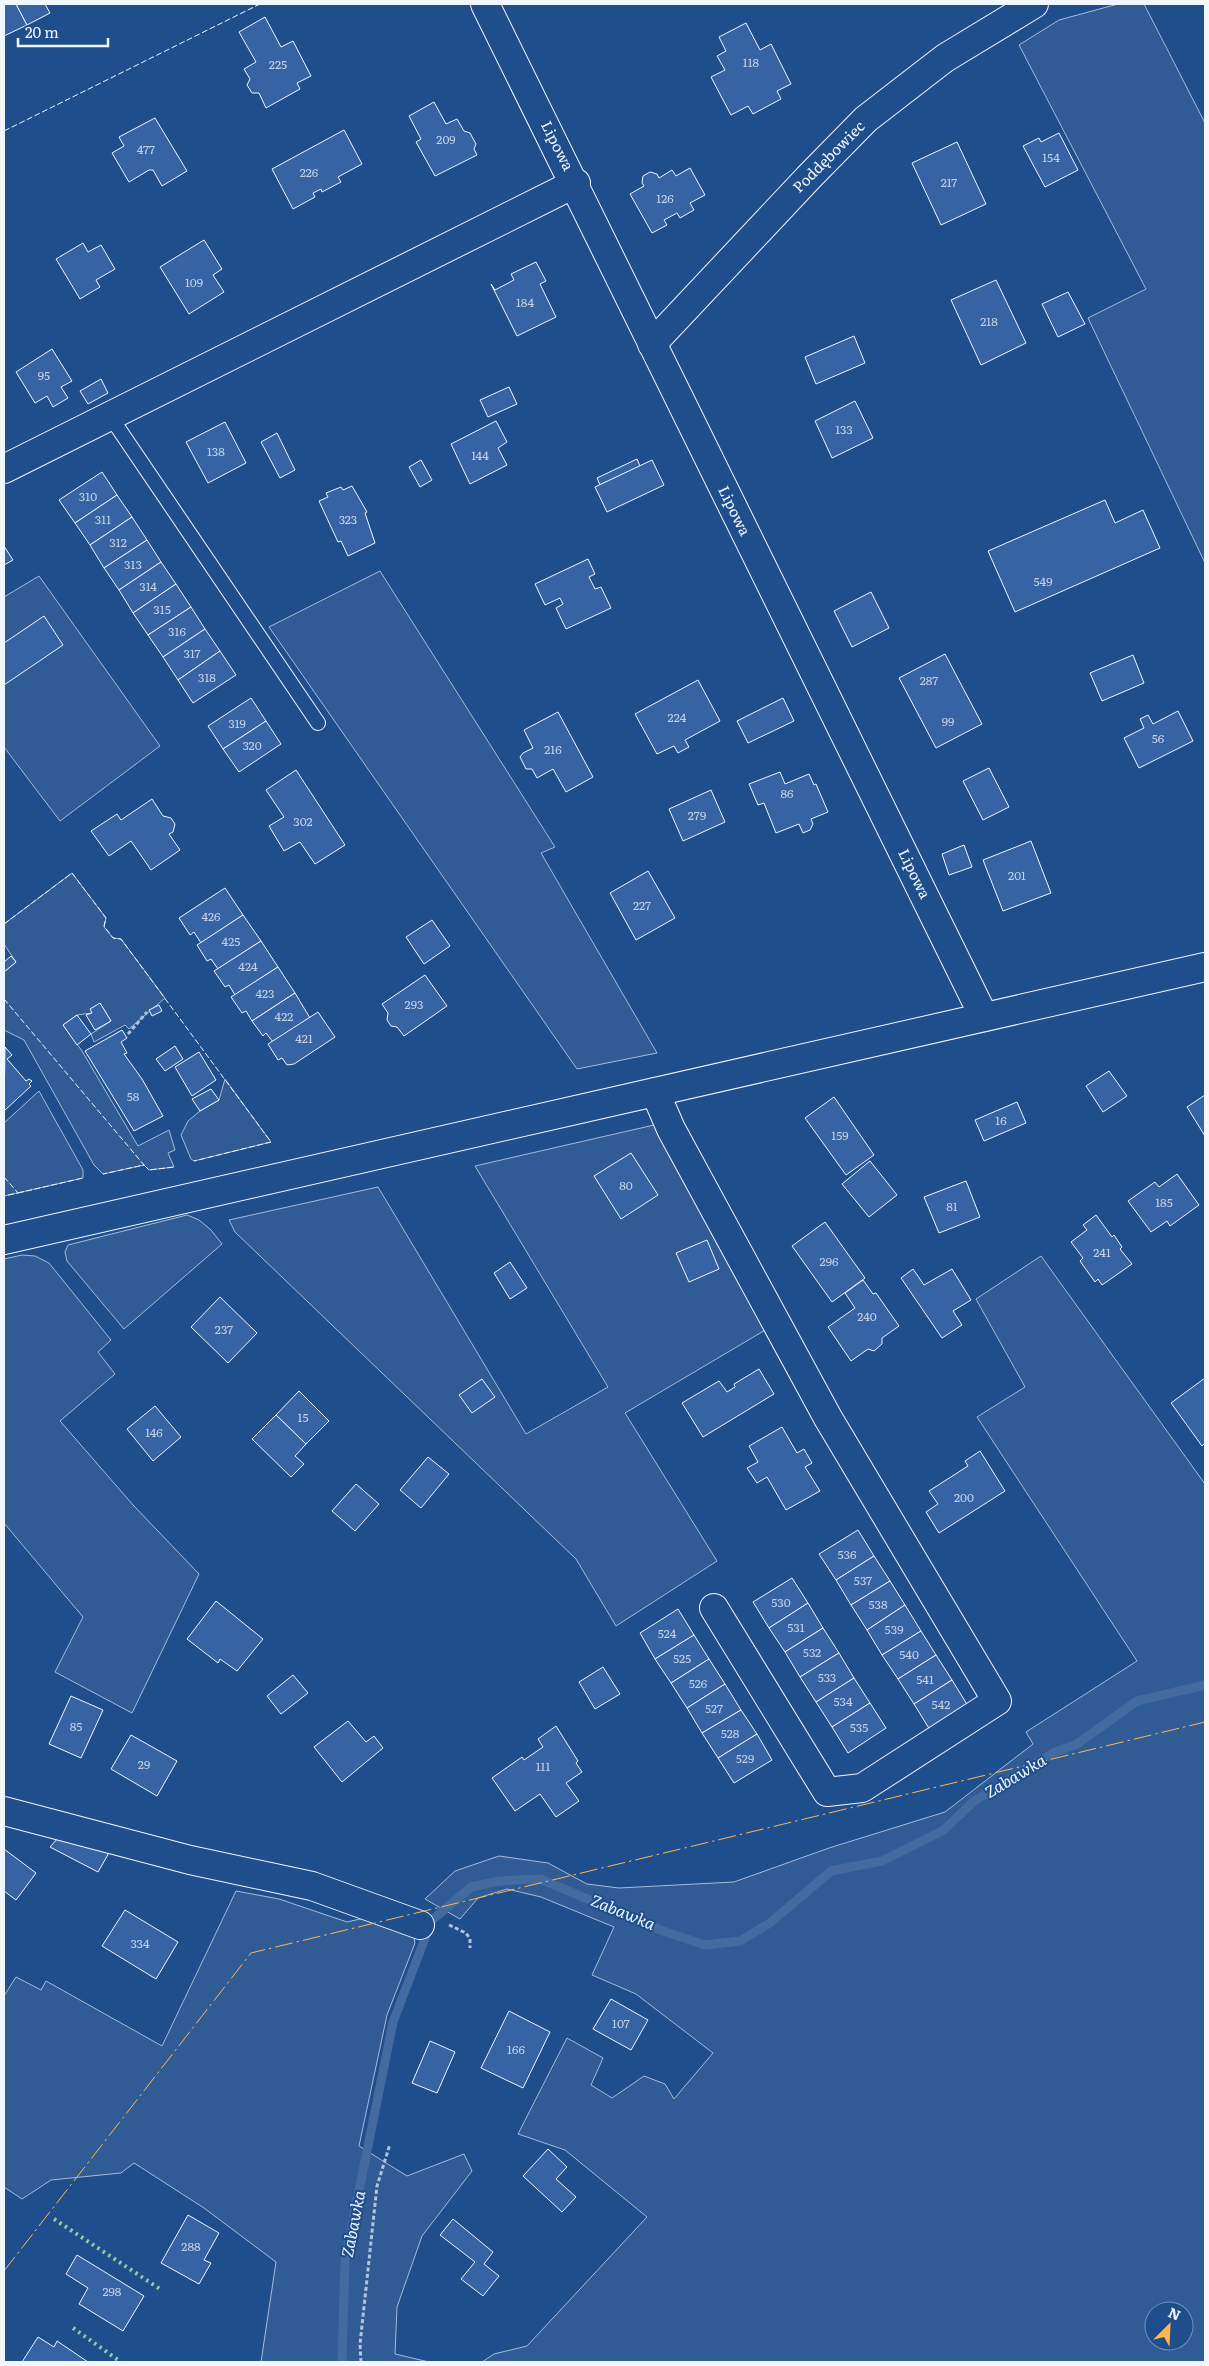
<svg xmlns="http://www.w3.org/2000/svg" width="1209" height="2366" font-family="Literata,serif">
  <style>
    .built { fill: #305b95; stroke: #a8bbd7; fill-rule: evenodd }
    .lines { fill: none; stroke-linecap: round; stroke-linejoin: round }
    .stream { stroke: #446ba0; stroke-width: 9 }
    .building { fill: #3563a3; stroke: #f2f6ff }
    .service-casing { stroke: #f2f6ff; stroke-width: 16 }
    .minor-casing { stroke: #f2f6ff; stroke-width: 30 }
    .secondary-casing { stroke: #f2f6ff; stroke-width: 30 }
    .path { stroke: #b3c4dc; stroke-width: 3; stroke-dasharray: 4 2.5; stroke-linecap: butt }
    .service { stroke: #1f4e8c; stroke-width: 14 }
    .minor { stroke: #1f4e8c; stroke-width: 28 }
    .secondary { stroke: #1f4e8c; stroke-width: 28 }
    .hedge { stroke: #97c8a6; stroke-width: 4; stroke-dasharray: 2.5 4; stroke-linecap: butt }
    .fence { stroke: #f2f6ff; stroke-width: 1; stroke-dasharray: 6 2.5; stroke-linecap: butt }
    .power { stroke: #ffb74d; stroke-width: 1; stroke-dasharray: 18 4 2.5 4; stroke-linecap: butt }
    .labels { text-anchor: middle; stroke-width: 4; stroke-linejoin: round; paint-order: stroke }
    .number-label { font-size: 12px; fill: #c3d1e8 }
    .street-label { font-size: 15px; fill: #f2f6ff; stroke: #1f4e8c }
    .water-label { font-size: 16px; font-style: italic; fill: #f2f6ff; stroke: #1f4e8c }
  </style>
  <rect width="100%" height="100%" fill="#1f4e8c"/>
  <g class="built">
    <polygon points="1118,4 1144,4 1205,123 1205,563 1088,318 1146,289 1019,45 1059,20"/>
    <polygon points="380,571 555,847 541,853 657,1053 577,1069 269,627"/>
    <polygon points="39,576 160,746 60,821 4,747 4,597"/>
    <polygon points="72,873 106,918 104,927 113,938 121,939 165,998 129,1029 125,1025 94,1042 91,1034 111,1021 100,1003 92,1013 77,1015 63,1025 82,1051 138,1146 169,1130 175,1150 168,1153 174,1167 149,1170 144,1165 103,1174 94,1165 24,1040 4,1030 4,972 16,962 4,944 4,924"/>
    <polygon points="225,1079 271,1142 194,1161 191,1159 181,1135 188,1121 200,1111 219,1100"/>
    <polygon points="39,1091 83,1170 83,1178 4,1196 4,1123"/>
    <polygon points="654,1125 767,1329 625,1413 717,1561 616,1626 576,1559 235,1232 229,1220 378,1187 526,1434 608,1387 475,1166"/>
    <polygon points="187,1215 199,1220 211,1230 222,1244 124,1329 67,1261 65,1252 68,1245"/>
    <polygon points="22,1255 35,1256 49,1263 111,1340 98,1352 115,1374 60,1421 134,1506 199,1574 132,1713 55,1672 83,1617 4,1523 4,1259"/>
    <path d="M1041 1256 1205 1484V2362H482L494 2354 527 2346 647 2217 565 2150 518 2134 567 2038 603 2058 591 2085 612 2098 644 2076 665 2084 674 2099 713 2053 636 1994 592 1975 614 1927 541 1897 507 1889 478 1898 460 1919 425 1899 455 1871 499 1856 548 1863 587 1884 619 1888 734 1882 829 1848 945 1812 1033 1744 1026 1732 1137 1661 977 1417 1025 1387 976 1299ZM1154 2311H1184V2341H1154Z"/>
    <polygon points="236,1891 279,1899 347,1922 373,1916 413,1932 415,1943 387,2015 359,2146 407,2176 464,2154 472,2171 422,2236 397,2307 395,2354 429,2362 261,2362 276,2262 204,2208 134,2163 121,2173 51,2180 22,2199 4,2187 4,1996 16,1977 41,1990 46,1981 162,2046"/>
  </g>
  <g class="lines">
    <polyline class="stream" points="342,2362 345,2260 393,2022 432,1920 471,1887 499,1881 540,1879 663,1931 705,1945 740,1941 770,1923 831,1871 882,1861 944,1830 974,1801 1053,1753 1077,1744 1137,1701 1205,1685"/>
  </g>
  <g class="building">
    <polygon points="4,4 16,4 27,25 4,36"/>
    <polygon points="16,4 45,4 50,13 27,25"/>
    <polygon points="265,17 281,47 293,41 311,76 297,83 300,89 266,108 259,93 252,93 247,85 250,79 244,69 256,62 239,32"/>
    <polygon points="746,23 760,50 771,44 791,84 777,91 781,99 753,114 748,106 731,115 711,77 725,70 717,56 726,51 719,37"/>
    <polygon points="434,102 446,124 457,119 464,131 470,133 476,144 474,149 477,155 435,176 416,142 421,139 409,116"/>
    <polygon points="155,118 187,171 162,186 153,170 149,170 129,182 112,153 124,146 119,137"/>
    <polygon points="344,130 362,164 338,177 341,182 322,192 321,189 313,193 315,197 293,209 272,169"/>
    <polygon points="1059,133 1078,170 1045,187 1023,146 1039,138 1041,142"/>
    <polygon points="957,142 986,204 941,225 912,163"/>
    <polygon points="690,168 705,195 690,203 694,210 680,218 677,213 664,220 667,225 652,233 630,194 644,186 642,183 643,176 650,172 657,174 659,178 672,170 676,176"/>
    <polygon points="204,240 222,269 213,275 224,292 189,314 160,267"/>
    <polygon points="83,243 88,252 101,245 115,269 96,280 100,287 80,299 56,259"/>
    <polygon points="536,262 546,281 540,284 556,317 517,336 491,284 495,290 514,280 511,274"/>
    <polygon points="996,280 1026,343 981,365 951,300"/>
    <polygon points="1068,292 1085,324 1058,337 1042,304"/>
    <polygon points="854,336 865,363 816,384 805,357"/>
    <polygon points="52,349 72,381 61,387 68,398 53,407 47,396 35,403 16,372"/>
    <polygon points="101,379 108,393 88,404 80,391"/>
    <polygon points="509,387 517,404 488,417 480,400"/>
    <polygon points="855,401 873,438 832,458 815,421"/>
    <polygon points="496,421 507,442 498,448 507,465 470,484 451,444"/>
    <polygon points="225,422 246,463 208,483 186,442"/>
    <polygon points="277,433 295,470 280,478 261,442"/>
    <polygon points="637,459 640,466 600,485 597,478"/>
    <polygon points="421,460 432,480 420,487 409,467"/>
    <polygon points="652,460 664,485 607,512 595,487"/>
    <polygon points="102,472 117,495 75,523 59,500"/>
    <polygon points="352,486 367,512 365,513 375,543 348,556 341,541 338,542 319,501 328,497 326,493 341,487 343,490"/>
    <polygon points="117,495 132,517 90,545 75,523"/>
    <polygon points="1105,500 1115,523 1143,510 1160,548 1015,612 988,551"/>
    <polygon points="132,517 147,540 104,568 90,545"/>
    <polygon points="147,540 161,562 119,590 104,568"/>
    <polygon points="4,546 13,560 4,565"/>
    <polygon points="588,559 595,574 589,577 595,589 601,587 611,608 566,629 556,608 563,604 560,598 545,605 535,584"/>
    <polygon points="161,562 176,584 133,613 119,590"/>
    <polygon points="176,584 191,607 148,635 133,613"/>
    <polygon points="871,592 889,628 852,647 834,611"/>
    <polygon points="191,607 205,629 163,657 148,635"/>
    <polygon points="44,616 63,645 4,685 4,643"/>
    <polygon points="205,629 220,651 178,680 163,657"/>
    <polygon points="220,651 236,675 193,703 178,680"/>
    <polygon points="945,654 982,724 936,748 899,678"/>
    <polygon points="1133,655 1144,683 1102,701 1090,673"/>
    <polygon points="698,680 720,721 685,740 689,747 678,753 674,746 657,754 635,714"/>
    <polygon points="251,698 266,721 223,749 208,726"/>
    <polygon points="783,698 794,721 748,743 737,721"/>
    <polygon points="1178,711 1193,741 1139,768 1124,738 1144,728 1140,719 1148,715 1153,724"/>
    <polygon points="558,712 593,777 566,792 553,769 537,778 532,769 526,769 520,757 523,753 533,748 524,730"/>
    <polygon points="266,721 281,744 239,772 223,749"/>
    <polygon points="989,768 1009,807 983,820 963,781"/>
    <polygon points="296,770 345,845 315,864 300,842 284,851 269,826 284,817 266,790"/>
    <polygon points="780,772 785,784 809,774 814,785 816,784 828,812 811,819 813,824 810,830 803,833 799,824 776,833 764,803 758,805 749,784"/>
    <polygon points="711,790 725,822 683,841 669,809"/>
    <polygon points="152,799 163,816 171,818 175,824 173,832 169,834 180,850 151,870 131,841 109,856 91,831 117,814 121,820"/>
    <polygon points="1031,841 1051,893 1003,911 983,860"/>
    <polygon points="964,845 972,867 949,875 942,854"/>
    <polygon points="648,871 675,918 636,940 610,893"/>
    <polygon points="225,888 243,915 201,943 194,932 190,935 179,918"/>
    <polygon points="243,915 261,941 218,969 211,959 207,961 197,945"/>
    <polygon points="432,920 450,946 424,964 406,937"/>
    <polygon points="261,941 278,967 235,995 229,985 225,987 214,971"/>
    <polygon points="11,956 16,962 4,972 4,962"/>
    <polygon points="278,967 295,993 252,1021 246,1011 242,1013 231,997"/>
    <polygon points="425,975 447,1006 404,1036 397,1027 391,1026 387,1020 388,1013 382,1004"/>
    <polygon points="295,993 310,1018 273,1042 266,1033 263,1036 252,1021"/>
    <polygon points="100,1003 111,1021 95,1030 86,1015 92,1013 90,1009"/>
    <polygon points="159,1005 162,1011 152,1016 149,1010"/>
    <polygon points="318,1012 335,1037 294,1064 287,1065 282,1058 278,1060 268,1044"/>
    <polygon points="77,1015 91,1034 77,1045 63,1025"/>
    <polygon points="122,1030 127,1038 121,1042 127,1053 124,1054 142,1079 163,1116 134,1131 85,1051"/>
    <polygon points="175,1046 183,1059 165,1071 156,1059"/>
    <polygon points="5,1047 12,1055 7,1059 26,1081 29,1079 32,1081 29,1084 31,1086 4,1111"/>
    <polygon points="199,1052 216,1080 192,1096 175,1067"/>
    <polygon points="1109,1071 1127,1096 1103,1112 1086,1086"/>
    <polygon points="211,1089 219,1100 200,1111 192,1099"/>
    <polygon points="1205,1095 1205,1136 1187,1107"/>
    <polygon points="834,1097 874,1155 846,1175 805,1118"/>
    <polygon points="1017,1102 1026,1123 984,1141 975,1120"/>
    <polygon points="631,1153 658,1195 621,1219 594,1176"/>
    <polygon points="870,1161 897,1195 869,1217 842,1184"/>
    <polygon points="1177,1174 1199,1205 1170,1226 1167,1221 1151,1232 1128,1201 1155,1182 1159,1187"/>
    <polygon points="966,1181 980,1217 939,1233 924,1197"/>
    <polygon points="1096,1215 1112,1237 1114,1235 1122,1247 1120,1249 1132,1264 1102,1285 1098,1279 1095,1282 1080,1261 1083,1258 1071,1242 1087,1230 1083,1225"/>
    <polygon points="825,1222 865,1278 832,1302 792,1246"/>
    <polygon points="707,1240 719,1269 689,1282 676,1253"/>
    <polygon points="510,1262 527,1288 510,1299 494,1273"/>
    <polygon points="913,1269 924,1285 952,1269 971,1300 953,1311 962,1325 942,1338 901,1278"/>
    <polygon points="863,1280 873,1294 876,1293 899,1326 882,1338 882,1344 874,1351 868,1349 851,1361 828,1327 855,1308 845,1293"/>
    <polygon points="220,1297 257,1333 228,1363 191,1327"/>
    <polygon points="759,1369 774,1394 703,1437 682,1403 719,1381 727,1392 735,1387 734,1384"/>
    <polygon points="1205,1378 1205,1443 1202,1446 1171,1403"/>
    <polygon points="482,1379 495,1397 472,1413 459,1395"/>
    <polygon points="299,1391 329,1421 306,1444 276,1415"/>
    <polygon points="155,1406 181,1437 153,1461 127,1429"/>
    <polygon points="276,1415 306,1444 295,1456 304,1464 291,1477 252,1439"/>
    <polygon points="782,1427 797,1453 804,1449 812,1463 805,1467 820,1491 786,1510 767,1477 757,1483 747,1468 758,1462 749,1446"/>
    <polygon points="980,1451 1005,1491 939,1533 926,1512 938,1504 929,1491 968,1466 965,1461"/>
    <polygon points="428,1457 449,1474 421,1508 400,1490"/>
    <polygon points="356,1484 379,1504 355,1531 332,1511"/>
    <polygon points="858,1530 874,1556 836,1580 819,1554"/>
    <polygon points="874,1556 890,1581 851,1605 836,1580"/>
    <polygon points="792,1578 808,1603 769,1628 753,1602"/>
    <polygon points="890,1581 905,1605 867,1630 851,1605"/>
    <polygon points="216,1601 263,1639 237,1671 220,1659 218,1663 187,1639"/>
    <polygon points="808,1603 823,1628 785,1652 769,1628"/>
    <polygon points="905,1605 921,1631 882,1655 867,1630"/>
    <polygon points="678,1609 694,1635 655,1659 640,1633"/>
    <polygon points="823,1628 839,1653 800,1677 785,1652"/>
    <polygon points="921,1631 936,1655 898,1679 882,1655"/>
    <polygon points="694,1635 709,1659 671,1683 655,1659"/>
    <polygon points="839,1653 854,1678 816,1702 800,1677"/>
    <polygon points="936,1655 952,1680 914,1704 898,1679"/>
    <polygon points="709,1659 725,1684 687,1708 671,1683"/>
    <polygon points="603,1667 620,1694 595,1709 579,1682"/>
    <polygon points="293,1675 308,1693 281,1714 267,1696"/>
    <polygon points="854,1678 870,1703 832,1727 816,1702"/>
    <polygon points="952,1680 968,1706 930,1730 914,1704"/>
    <polygon points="725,1684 741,1710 702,1733 687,1708"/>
    <polygon points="71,1696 103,1710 81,1758 49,1744"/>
    <polygon points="870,1703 886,1728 848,1753 832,1727"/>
    <polygon points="741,1710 757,1734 718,1758 702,1733"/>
    <polygon points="348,1721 366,1742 374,1736 383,1748 342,1782 314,1747"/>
    <polygon points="556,1726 578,1761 576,1763 582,1772 566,1783 579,1801 556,1817 540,1794 515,1811 492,1778 522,1757 524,1760 543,1747 538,1739"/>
    <polygon points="757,1734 772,1760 734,1783 718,1758"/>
    <polygon points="131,1735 177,1761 157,1796 111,1769"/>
    <polygon points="58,1838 110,1851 98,1872 50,1847"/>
    <polygon points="4,1849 36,1873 16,1900 4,1891"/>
    <polygon points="125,1910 178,1942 156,1979 102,1946"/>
    <polygon points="611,1999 648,2020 631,2050 593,2029"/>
    <polygon points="509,2011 550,2032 523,2088 481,2068"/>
    <polygon points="430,2041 455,2052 437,2093 412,2083"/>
    <polygon points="548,2149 567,2167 556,2179 576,2197 562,2212 523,2176"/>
    <polygon points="188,2215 219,2233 204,2260 211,2263 199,2284 161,2263"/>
    <polygon points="453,2219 493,2252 484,2264 499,2276 483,2296 461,2279 475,2262 440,2235"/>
    <polygon points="77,2255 144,2296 123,2331 79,2304 88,2288 66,2274"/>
    <polygon points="38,2337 54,2347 57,2341 88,2362 22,2362"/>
  </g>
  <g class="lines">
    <defs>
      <polyline id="service" points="110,416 318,723"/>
      <g id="minor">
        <polyline points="485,4 984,1017"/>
        <polyline points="652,344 810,176 866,119 945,58 1034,4"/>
        <polyline points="4,469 576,183"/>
        <polyline points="655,1092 671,1129 828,1418 997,1701 862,1788 827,1792 714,1608"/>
        <polyline points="4,1811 190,1860 312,1886 420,1925"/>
      </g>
      <polyline id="secondary" points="4,1240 1205,967"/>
    </defs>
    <use href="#service" class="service-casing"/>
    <use href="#minor" class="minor-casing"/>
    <use href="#secondary" class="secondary-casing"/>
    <g class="path">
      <polyline points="128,1034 147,1012"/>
      <polyline points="449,1925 466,1933 470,1939 470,1948"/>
      <polyline points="361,2362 360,2344 377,2186 390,2144"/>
    </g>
    <use href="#service" class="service"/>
    <use href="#minor" class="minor"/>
    <use href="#secondary" class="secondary"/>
    <g class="hedge">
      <polyline points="54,2219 160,2289"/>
      <polyline points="73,2328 121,2362"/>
    </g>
    <g class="fence">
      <polyline points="4,131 260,4"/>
      <polyline points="4,924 72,873 106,918 104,926 113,938 121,939 271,1142 194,1161"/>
      <polyline points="4,999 144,1165 103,1174"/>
      <polyline points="144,1165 149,1170 174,1167"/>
      <polyline points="4,1177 18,1193 4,1196"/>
      <polyline points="18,1193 83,1178"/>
    </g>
    <polyline class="power" points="4,2271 251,1953 1205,1722"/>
  </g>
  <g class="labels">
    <g class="number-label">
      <text x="751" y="67">118</text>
      <text x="278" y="69">225</text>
      <text x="446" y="144">209</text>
      <text x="146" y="154">477</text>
      <text x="1051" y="162">154</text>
      <text x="309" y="177">226</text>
      <text x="949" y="187">217</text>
      <text x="665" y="203">126</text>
      <text x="194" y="287">109</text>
      <text x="525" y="307">184</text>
      <text x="989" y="326">218</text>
      <text x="44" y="380">95</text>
      <text x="844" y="434">133</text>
      <text x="216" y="456">138</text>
      <text x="480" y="460">144</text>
      <text x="88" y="501">310</text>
      <text x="103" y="524">311</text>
      <text x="348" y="524">323</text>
      <text x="118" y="547">312</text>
      <text x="133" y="569">313</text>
      <text x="1043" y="586">549</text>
      <text x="148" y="591">314</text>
      <text x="162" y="614">315</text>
      <text x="177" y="636">316</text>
      <text x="192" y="658">317</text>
      <text x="207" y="682">318</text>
      <text x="929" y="685">287</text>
      <text x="677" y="722">224</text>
      <text x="948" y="726">99</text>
      <text x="237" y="728">319</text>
      <text x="1158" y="743">56</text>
      <text x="252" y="750">320</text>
      <text x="553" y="754">216</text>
      <text x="787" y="798">86</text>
      <text x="697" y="820">279</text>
      <text x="303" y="826">302</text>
      <text x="1017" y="880">201</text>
      <text x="642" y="910">227</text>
      <text x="211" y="921">426</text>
      <text x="231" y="946">425</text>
      <text x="248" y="971">424</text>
      <text x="265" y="998">423</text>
      <text x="414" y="1009">293</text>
      <text x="284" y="1021">422</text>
      <text x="304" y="1043">421</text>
      <text x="133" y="1101">58</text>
      <text x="1001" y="1125">16</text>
      <text x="840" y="1140">159</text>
      <text x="626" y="1190">80</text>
      <text x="1164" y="1207">185</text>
      <text x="952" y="1211">81</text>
      <text x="1102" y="1257">241</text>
      <text x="829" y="1266">296</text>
      <text x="867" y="1321">240</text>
      <text x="224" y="1334">237</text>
      <text x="303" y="1422">15</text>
      <text x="154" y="1437">146</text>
      <text x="964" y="1502">200</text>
      <text x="847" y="1559">536</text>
      <text x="863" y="1585">537</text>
      <text x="781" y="1607">530</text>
      <text x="878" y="1609">538</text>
      <text x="796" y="1632">531</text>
      <text x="894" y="1634">539</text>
      <text x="667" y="1638">524</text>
      <text x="812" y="1657">532</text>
      <text x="909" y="1659">540</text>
      <text x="682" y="1663">525</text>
      <text x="827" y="1682">533</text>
      <text x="925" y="1684">541</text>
      <text x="698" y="1688">526</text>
      <text x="843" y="1706">534</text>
      <text x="941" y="1709">542</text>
      <text x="714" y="1713">527</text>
      <text x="76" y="1731">85</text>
      <text x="859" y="1732">535</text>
      <text x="730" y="1738">528</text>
      <text x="745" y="1763">529</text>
      <text x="144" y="1769">29</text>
      <text x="543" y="1771">111</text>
      <text x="140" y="1948">334</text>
      <text x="621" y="2028">107</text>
      <text x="516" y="2054">166</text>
      <text x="191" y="2251">288</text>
      <text x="112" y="2296">298</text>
    </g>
    <g class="street-label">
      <text transform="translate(557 146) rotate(63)" y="5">Lipowa</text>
      <text transform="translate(829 157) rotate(-45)" y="5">Poddębowiec</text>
      <text transform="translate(734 511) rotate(64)" y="5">Lipowa</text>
      <text transform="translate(914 874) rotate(64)" y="5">Lipowa</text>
    </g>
    <g class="water-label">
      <text transform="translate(1015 1776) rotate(-31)" y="6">Zabawka</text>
      <text transform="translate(623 1912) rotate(22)" y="6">Zabawka</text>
      <text transform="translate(353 2224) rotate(-79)" y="6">Zabawka</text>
    </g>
  </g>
  <rect width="1209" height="2366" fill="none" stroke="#f2f6ff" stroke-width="10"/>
  <g transform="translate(1169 2326) rotate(24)"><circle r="24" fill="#1f4e8c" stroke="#7391ba"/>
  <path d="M0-4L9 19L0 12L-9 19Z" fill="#ffb74d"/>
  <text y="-8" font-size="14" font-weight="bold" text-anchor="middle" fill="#f2f6ff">N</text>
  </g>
  <path d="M18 38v8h90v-8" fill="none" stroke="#f2f6ff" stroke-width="2.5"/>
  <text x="25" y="38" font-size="15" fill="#f2f6ff" stroke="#1f4e8c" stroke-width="4" paint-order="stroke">20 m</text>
</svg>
